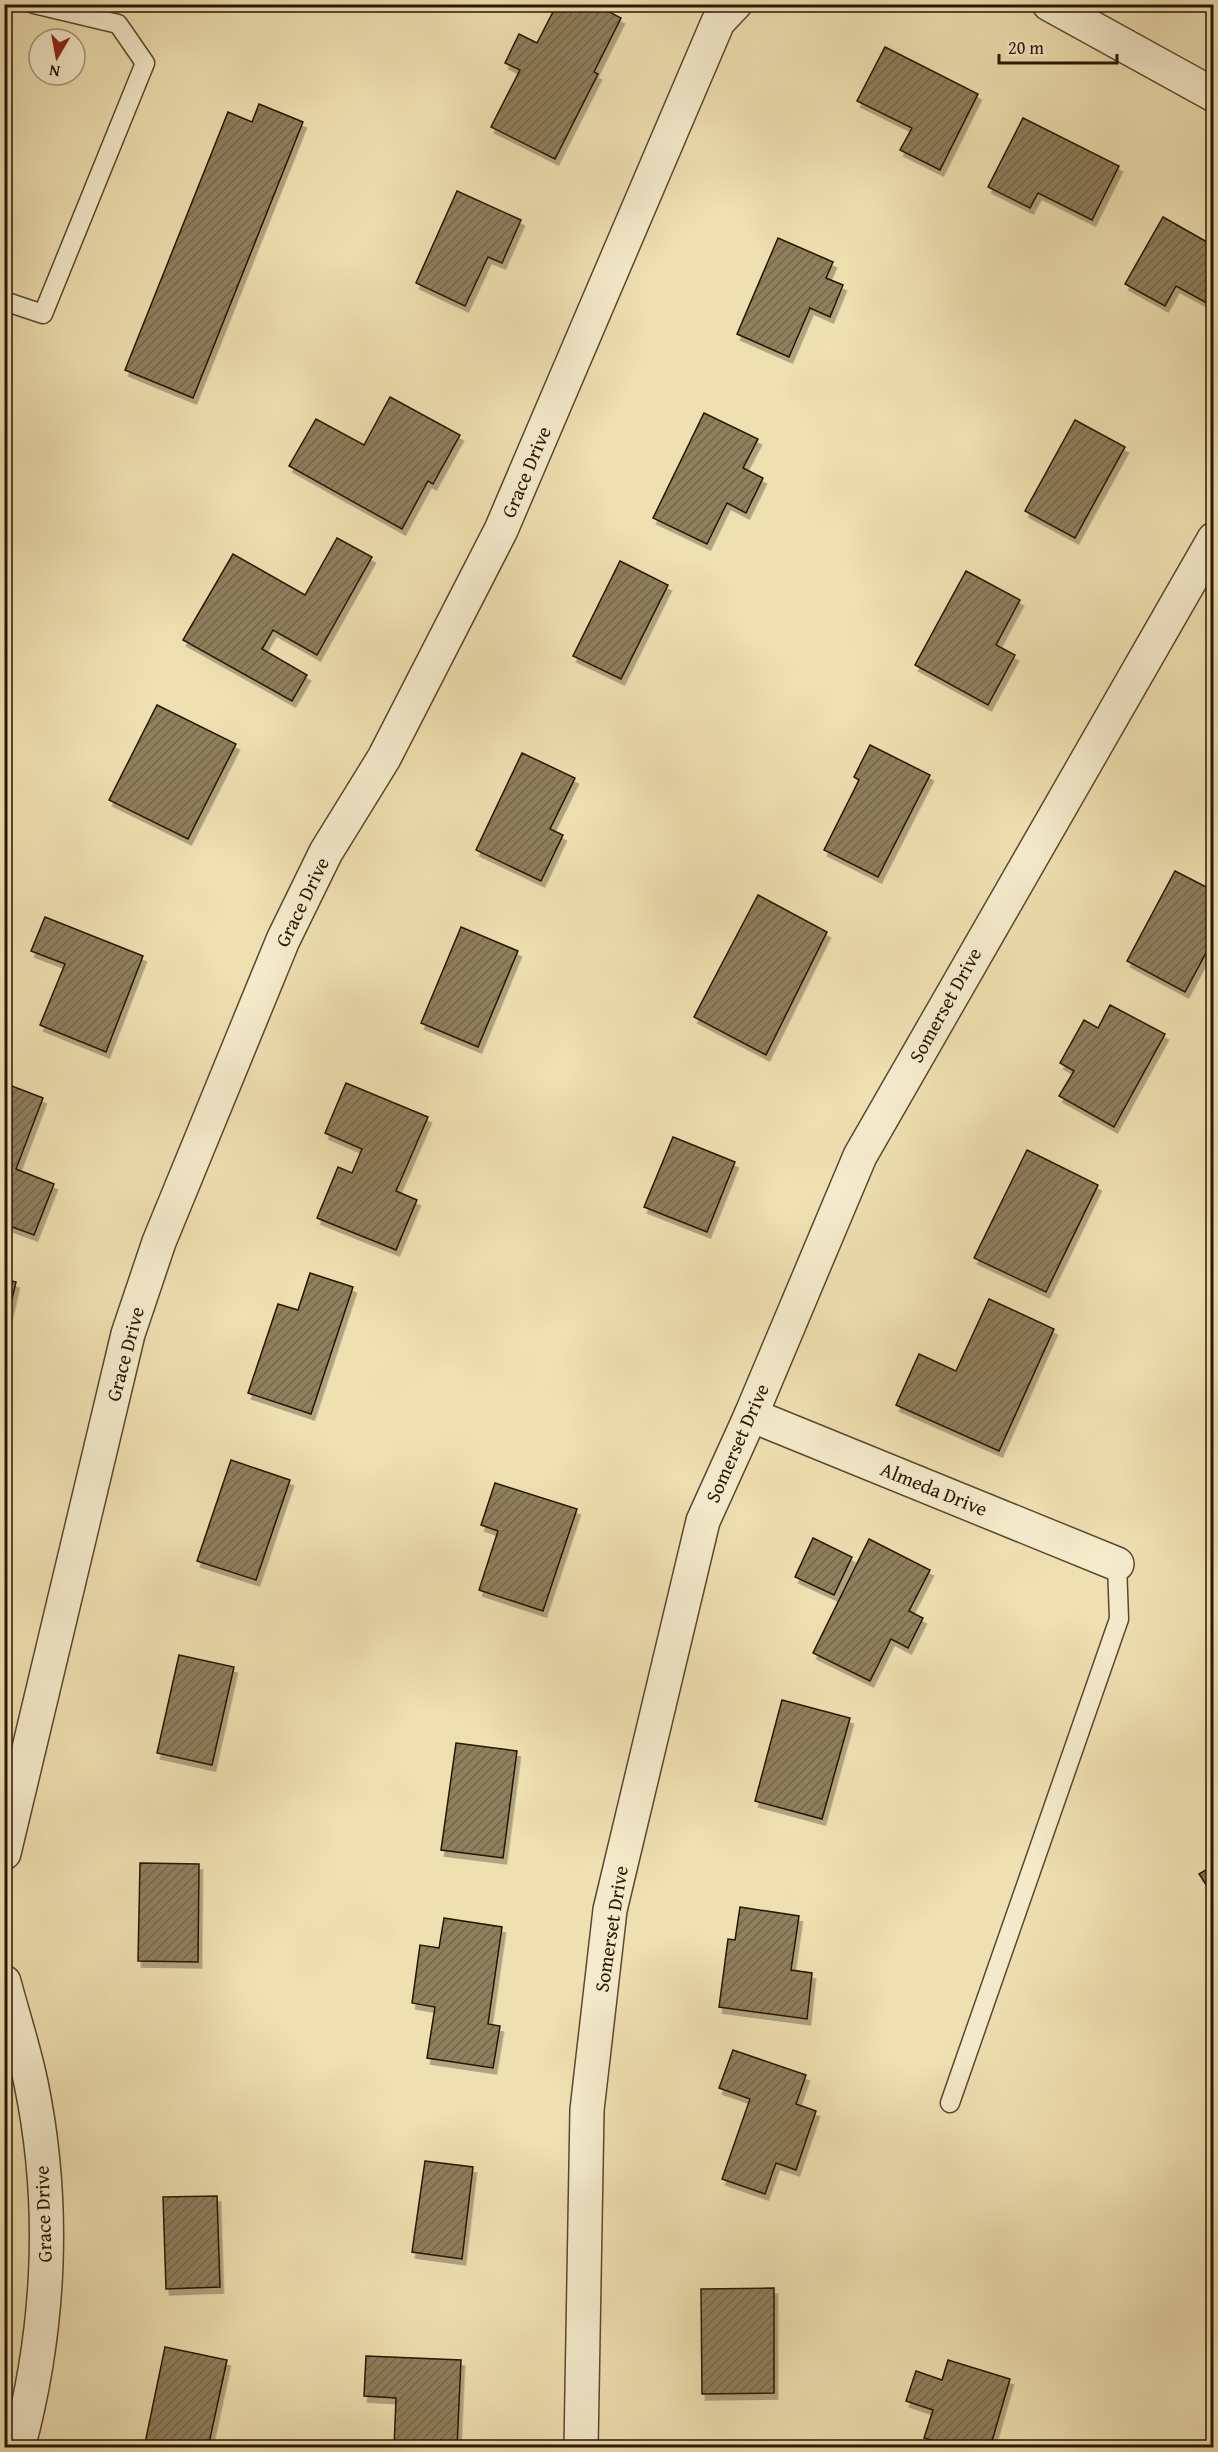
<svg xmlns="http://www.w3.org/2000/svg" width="1218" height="2452" font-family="'Gentium Book Plus',serif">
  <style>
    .building { fill: url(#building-hatch); stroke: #281601; stroke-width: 1.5; filter: url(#shadow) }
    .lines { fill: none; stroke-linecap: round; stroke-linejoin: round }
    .service-casing { stroke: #5a482d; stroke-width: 21 }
    .minor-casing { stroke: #5a482d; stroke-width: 36 }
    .service { stroke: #f5ebcc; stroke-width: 18 }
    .minor { stroke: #f5ebcc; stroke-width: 33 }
    .labels { text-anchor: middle; stroke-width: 5; stroke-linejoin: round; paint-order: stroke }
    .street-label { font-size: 20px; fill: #281601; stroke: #f5ebcc }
  </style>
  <defs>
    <pattern id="building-hatch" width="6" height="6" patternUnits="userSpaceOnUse" patternTransform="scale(1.5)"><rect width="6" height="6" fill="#8f7f5d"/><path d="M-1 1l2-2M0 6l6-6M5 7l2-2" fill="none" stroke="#75674a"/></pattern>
    <filter id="shadow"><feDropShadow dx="3.5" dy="6" stdDeviation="0" flood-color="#0004"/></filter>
  </defs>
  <rect width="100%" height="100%" fill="#efe0b1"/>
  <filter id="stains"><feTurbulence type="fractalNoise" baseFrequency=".00333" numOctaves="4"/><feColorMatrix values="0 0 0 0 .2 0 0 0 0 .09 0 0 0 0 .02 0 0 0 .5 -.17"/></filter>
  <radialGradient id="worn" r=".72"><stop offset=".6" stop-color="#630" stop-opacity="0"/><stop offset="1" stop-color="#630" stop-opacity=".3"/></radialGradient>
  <g class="building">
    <polygon points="557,4 594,4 621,18 594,72 598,74 555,159 491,127 520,70 505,63 519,34 537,43"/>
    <polygon points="885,47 978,94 940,170 900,150 912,128 857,101"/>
    <polygon points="259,104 303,122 193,398 125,370 228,112 252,122"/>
    <polygon points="1023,118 1119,166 1092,220 1038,193 1030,208 988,187"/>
    <polygon points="457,191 521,220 502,263 488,257 465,306 416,283"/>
    <polygon points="1163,217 1214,246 1214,307 1176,286 1165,306 1125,284"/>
    <polygon points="778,238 833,262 826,278 843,285 830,317 810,308 789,357 737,334"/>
    <polygon points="390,397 460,435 433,484 428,481 402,529 289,466 316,419 364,445"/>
    <polygon points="704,413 758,439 743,468 763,478 746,513 727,503 707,544 653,518"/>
    <polygon points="1075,420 1125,447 1075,538 1025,511"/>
    <polygon points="337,538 372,557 317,655 273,630 262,649 307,675 292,701 183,640 233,554 305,595"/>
    <polygon points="620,561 668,585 621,679 573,656"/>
    <polygon points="966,571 1020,600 996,645 1015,655 988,705 915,665"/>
    <polygon points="157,705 236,744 188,839 109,800"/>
    <polygon points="870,745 930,775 878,877 824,850 859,780 854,777"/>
    <polygon points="522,753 575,778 550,829 563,835 541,881 476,850"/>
    <polygon points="1175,871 1214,891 1214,938 1185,992 1127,961"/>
    <polygon points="758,895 827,932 766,1055 694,1017"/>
    <polygon points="45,917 143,956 106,1052 40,1025 65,964 31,951"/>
    <polygon points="461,927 518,951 478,1047 421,1023"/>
    <polygon points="1110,1005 1165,1034 1114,1127 1059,1096 1074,1071 1060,1063 1084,1020 1098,1028"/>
    <polygon points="4,1083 43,1098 16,1169 54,1184 34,1235 4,1224"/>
    <polygon points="346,1083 428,1117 396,1191 417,1200 396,1250 317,1218 338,1167 352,1173 362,1149 325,1133"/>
    <polygon points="673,1137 735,1162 707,1232 644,1207"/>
    <polygon points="1027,1150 1098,1185 1046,1292 974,1258"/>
    <polygon points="310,1273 353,1287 311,1414 248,1393 278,1304 298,1310"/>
    <polygon points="4,1279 16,1282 4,1333"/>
    <polygon points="989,1299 1054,1329 999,1451 896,1405 919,1354 956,1371"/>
    <polygon points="231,1460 290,1480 256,1580 197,1561"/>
    <polygon points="495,1483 577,1509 543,1611 479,1590 498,1531 481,1525"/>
    <polygon points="813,1538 852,1557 834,1595 795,1577"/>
    <polygon points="869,1539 930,1570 909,1611 923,1618 908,1648 891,1639 870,1681 813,1653"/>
    <polygon points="179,1655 234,1667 212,1765 157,1753"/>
    <polygon points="782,1700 850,1718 822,1819 755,1801"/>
    <polygon points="456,1743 517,1751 503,1858 441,1850"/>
    <polygon points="140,1863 199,1864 198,1962 138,1961"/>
    <polygon points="1214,1865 1214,1896 1199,1874"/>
    <polygon points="740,1907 799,1916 791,1970 812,1973 807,2019 719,2007 728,1939 735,1940"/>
    <polygon points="444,1918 502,1927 488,2024 500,2026 493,2068 427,2058 435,2007 412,2003 420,1945 439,1948"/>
    <polygon points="733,2050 806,2075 796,2104 816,2111 796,2170 776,2163 765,2194 722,2179 750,2099 719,2088"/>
    <polygon points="425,2161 473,2167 462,2259 412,2252"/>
    <polygon points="217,2196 220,2287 166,2289 163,2197"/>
    <polygon points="774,2288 774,2393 702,2394 701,2289"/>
    <polygon points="165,2347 227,2360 208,2448 144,2448"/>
    <polygon points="366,2356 461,2360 457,2448 394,2448 396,2398 364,2396"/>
    <polygon points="948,2360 1010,2379 990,2448 933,2448 935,2441 924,2438 933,2410 906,2401 916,2371 942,2380"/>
  </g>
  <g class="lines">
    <defs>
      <g id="service">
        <polyline points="4,301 43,314 145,63 118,24 34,4"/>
        <polyline points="950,2103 1119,1619 1117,1564"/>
      </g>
      <g id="minor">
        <polyline points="1049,4 1214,95"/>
        <polyline points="751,1415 1117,1564"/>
        <polyline points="4,1853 128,1334 159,1242 283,940 326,852 384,758 501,530 718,22 735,4"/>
        <path d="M4 1982C13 2016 24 2049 31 2083 56 2204 50 2329 18 2448"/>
        <polyline points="581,2448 587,2110 610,1910 703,1521 751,1415 860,1156 1214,539"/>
      </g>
    </defs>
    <use href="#service" class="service-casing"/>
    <use href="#minor" class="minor-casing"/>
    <use href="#service" class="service"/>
    <use href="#minor" class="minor"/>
  </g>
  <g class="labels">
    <g class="street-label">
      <text transform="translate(526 472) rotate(-67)" y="7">Grace Drive</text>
      <text transform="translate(302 902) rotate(-64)" y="7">Grace Drive</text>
      <text transform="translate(945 1005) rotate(-61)" y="7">Somerset Drive</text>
      <text transform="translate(125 1354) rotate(-75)" y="7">Grace Drive</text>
      <text transform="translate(737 1443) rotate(-66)" y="7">Somerset Drive</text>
      <text transform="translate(934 1489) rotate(22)" y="7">Almeda Drive</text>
      <text transform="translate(611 1929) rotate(-81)" y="7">Somerset Drive</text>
      <text transform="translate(43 2214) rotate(-92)" y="7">Grace Drive</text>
    </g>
  </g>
  <rect width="1218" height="2452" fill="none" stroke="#efe0b1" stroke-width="24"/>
  <rect x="6" y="6" width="1206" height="2440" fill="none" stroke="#281601" stroke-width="3"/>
  <rect x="12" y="12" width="1194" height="2428" fill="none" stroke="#281601" stroke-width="1.5"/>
  <g transform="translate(57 57) rotate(190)"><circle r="28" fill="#f5ebcc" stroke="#a3967b" stroke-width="1.5"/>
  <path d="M0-4.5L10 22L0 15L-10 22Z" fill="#8f2418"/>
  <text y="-9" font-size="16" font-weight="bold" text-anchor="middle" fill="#281601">N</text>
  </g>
  <path d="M999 54v9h118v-9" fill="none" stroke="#281601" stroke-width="3"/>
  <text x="1008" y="54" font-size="18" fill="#281601" stroke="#f5ebcc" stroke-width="4.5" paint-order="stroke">20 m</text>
  <rect width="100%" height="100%" filter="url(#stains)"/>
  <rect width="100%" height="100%" fill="url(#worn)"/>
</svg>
